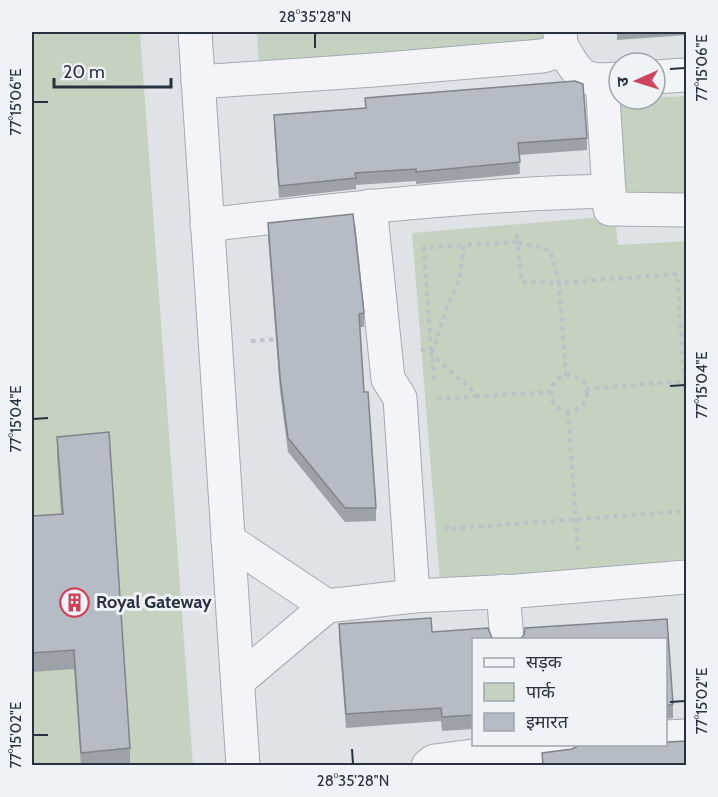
<svg xmlns="http://www.w3.org/2000/svg" width="718" height="797" font-family="Cabin,'Noto Sans Devanagari',sans-serif">
  <style>
    .green { fill: #c5d2c0 }
    .lines { fill: none; stroke-linecap: round; stroke-linejoin: round }
    .minor-casing { stroke: #a4aab2; stroke-width: 35 }
    .path { stroke: #bdc1c7; stroke-width: 4; stroke-dasharray: 4.5 4.5; stroke-linecap: butt }
    .minor { stroke: #f2f4f7; stroke-width: 33 }
    .wall { fill: #9da2a9 }
    .building { fill: #b6bcc5; stroke: #7f848a; stroke-width: 1.5 }
    .ticks { fill: none; stroke: #283140; stroke-width: 2 }
    .labels { text-anchor: middle; stroke-width: 6; stroke-linejoin: round; paint-order: stroke }
    .poi-label { font-size: 18px; font-weight: bold; fill: #283140; stroke: #eff2f6; text-anchor: start }
    .neatline { fill: none; stroke: #283140; stroke-width: 2 }
    .ticks-label { font-size: 15px; text-anchor: middle; fill: #283140 }
  </style>
  <rect width="100%" height="100%" fill="#dfe3e8"/>
  <g class="green">
    <polygon points="32,32 140,32 193,765 32,765"/>
    <polygon points="257,32 566,32 535,54 259,74"/>
    <polygon points="686,96 686,198 625,202 618,100"/>
    <polygon points="615,216 618,245 686,241 686,559 579,571 440,582 412,233"/>
  </g>
  <g class="lines">
    <defs>
      <g id="minor">
        <polyline points="195,32 243,766"/>
        <path d="M561 45C573 64 577 80 602 80"/>
        <polyline points="655,77 686,75"/>
        <polyline points="619,79 602,80 610,209 686,210"/>
        <polyline points="198,82 374,70 542,56 553,53 561,45 560,32"/>
        <polyline points="370,206 388,379 400,398 413,596"/>
        <path d="M207 225C340 209 474 194 609 191"/>
        <polyline points="228,540 327,606"/>
        <polyline points="503,591 507,640"/>
        <polyline points="238,681 327,606 413,596 517,591 686,577"/>
        <polyline points="666,737 686,736"/>
        <polyline points="428,766 434,761 570,744"/>
      </g>
    </defs>
    <use href="#minor" class="minor-casing"/>
    <g class="path">
      <polyline points="251,341 280,339"/>
      <polyline points="421,349 432,354 478,396 551,392"/>
      <polyline points="431,350 424,248 464,245"/>
      <circle cx="569" cy="393" r="18"/>
      <polyline points="566,376 559,283 677,274 686,404"/>
      <polyline points="434,380 432,354 448,304 459,280 464,245 517,242 522,282 559,283 550,250 517,242 517,231"/>
      <polyline points="586,389 686,381"/>
      <polyline points="437,399 478,396"/>
      <polyline points="568,411 578,551"/>
      <polyline points="447,525 447,529 686,511"/>
    </g>
    <use href="#minor" class="minor"/>
  </g>
  <g class="wall">
    <polygon points="617,32 687,32 687,35 617,40"/>
    <polygon points="365,98 587,138 587,150 519,155 520,174 416,184 416,181 356,185 356,189 279,198 274,127 274,115 365,109"/>
    <polygon points="268,223 364,313 364,327 360,327 364,392 376,508 376,521 345,522 288,452 280,391 268,237"/>
    <polygon points="57,437 130,748 130,765 81,765 74,669 32,672 32,516 61,514 57,456"/>
    <polygon points="339,624 432,632 474,639 474,729 442,731 441,721 346,728 339,638"/>
    <polygon points="666,639 673,704 673,718 666,719"/>
  </g>
  <g class="building">
    <polygon points="575,81 583,84 587,138 518,143 520,162 416,172 416,169 355,173 356,178 279,186 274,115 366,108 365,98"/>
    <polygon points="353,214 364,313 359,314 364,392 368,392 376,508 345,508 288,438 280,377 268,223"/>
    <polygon points="109,432 130,748 81,753 74,650 32,653 32,516 63,514 57,437"/>
    <polygon points="431,618 432,632 488,628 492,638 494,639 474,639 474,715 442,717 441,708 346,714 339,624"/>
    <polygon points="667,619 673,704 666,706 666,639 520,639 524,635 525,628"/>
    <polygon points="687,741 687,765 543,765 542,753 572,749 582,744 666,744 666,742"/>
  </g>
  <path class="ticks" d="M315 33V48M670 69 685 68M33 102H48M670 386 685 385M33 419 48 418M670 702 685 701M33 735H48M352 749 353 764"/>
  <defs>
    <symbol id="building-ring" viewBox="-11 -11 22 22"><circle r="9.5" fill="#eff2f6" stroke="#ce445d" stroke-width="1.5"/><path d="M-4-6H4V6H1V3H-1V6H-4ZM-2.5-4.3h1.7v1.8h-1.7ZM.8-4.3h1.7v1.8H.8ZM-2.5-1h1.7V.8h-1.7ZM.8-1h1.7V.8H.8Z" fill="#ce445d"/></symbol>
  </defs>
  <g fill-rule="evenodd">
    <use href="#building-ring" x="58" y="586" width="33" height="33"/>
  </g>
  <g class="labels">
    <g class="poi-label">
      <text x="96" y="608">Royal Gateway</text>
    </g>
  </g>
  <rect width="718" height="797" fill="none" stroke="#eff2f6" stroke-width="66"/>
  <rect x="472" y="638" width="195" height="108" fill="#eff2f6" stroke="#9fa5ad" stroke-width="1.5"/>
  <rect x="484" y="658" width="30" height="9" fill="#f2f4f7" stroke="#9fa5ad" stroke-width="1.5"/>
  <text x="526" y="668" font-size="18" fill="#283140">सड़क</text>
  <rect x="484" y="683" width="30" height="18" fill="#c5d2c0" stroke="#9fa5ad" stroke-width="1.5"/>
  <text x="526" y="698" font-size="18" fill="#283140">पार्क</text>
  <rect x="484" y="713" width="30" height="18" fill="#b6bcc5" stroke="#9fa5ad" stroke-width="1.5"/>
  <text x="526" y="728" font-size="18" fill="#283140">इमारत</text>
  <g transform="translate(637 81) rotate(267)"><circle r="28" fill="#eff2f6" stroke="#9fa5ad" stroke-width="1.5"/>
  <path d="M0-4.5L10 22L0 15L-10 22Z" fill="#ce445d"/>
  <text y="-9" font-size="16" font-weight="bold" text-anchor="middle" fill="#283140">उ</text>
  </g>
  <path d="M54 78v9h117v-9" fill="none" stroke="#283140" stroke-width="3"/>
  <text x="63" y="78" font-size="18" fill="#283140" stroke="#eff2f6" stroke-width="4.5" paint-order="stroke">20 m</text>
  <rect x="33" y="33" width="652" height="731" class="neatline"/>
  <g class="ticks-label">
    <text x="315" y="22">28°35'28"N</text>
    <text transform="translate(702 68) rotate(-90)" y="5">77°15'06"E</text>
    <text transform="translate(16 102) rotate(-90)" y="5">77°15'06"E</text>
    <text transform="translate(702 385) rotate(-90)" y="5">77°15'04"E</text>
    <text transform="translate(16 419) rotate(-90)" y="5">77°15'04"E</text>
    <text transform="translate(702 701) rotate(-90)" y="5">77°15'02"E</text>
    <text transform="translate(16 735) rotate(-90)" y="5">77°15'02"E</text>
    <text x="353" y="786">28°35'28"N</text>
  </g>
</svg>
